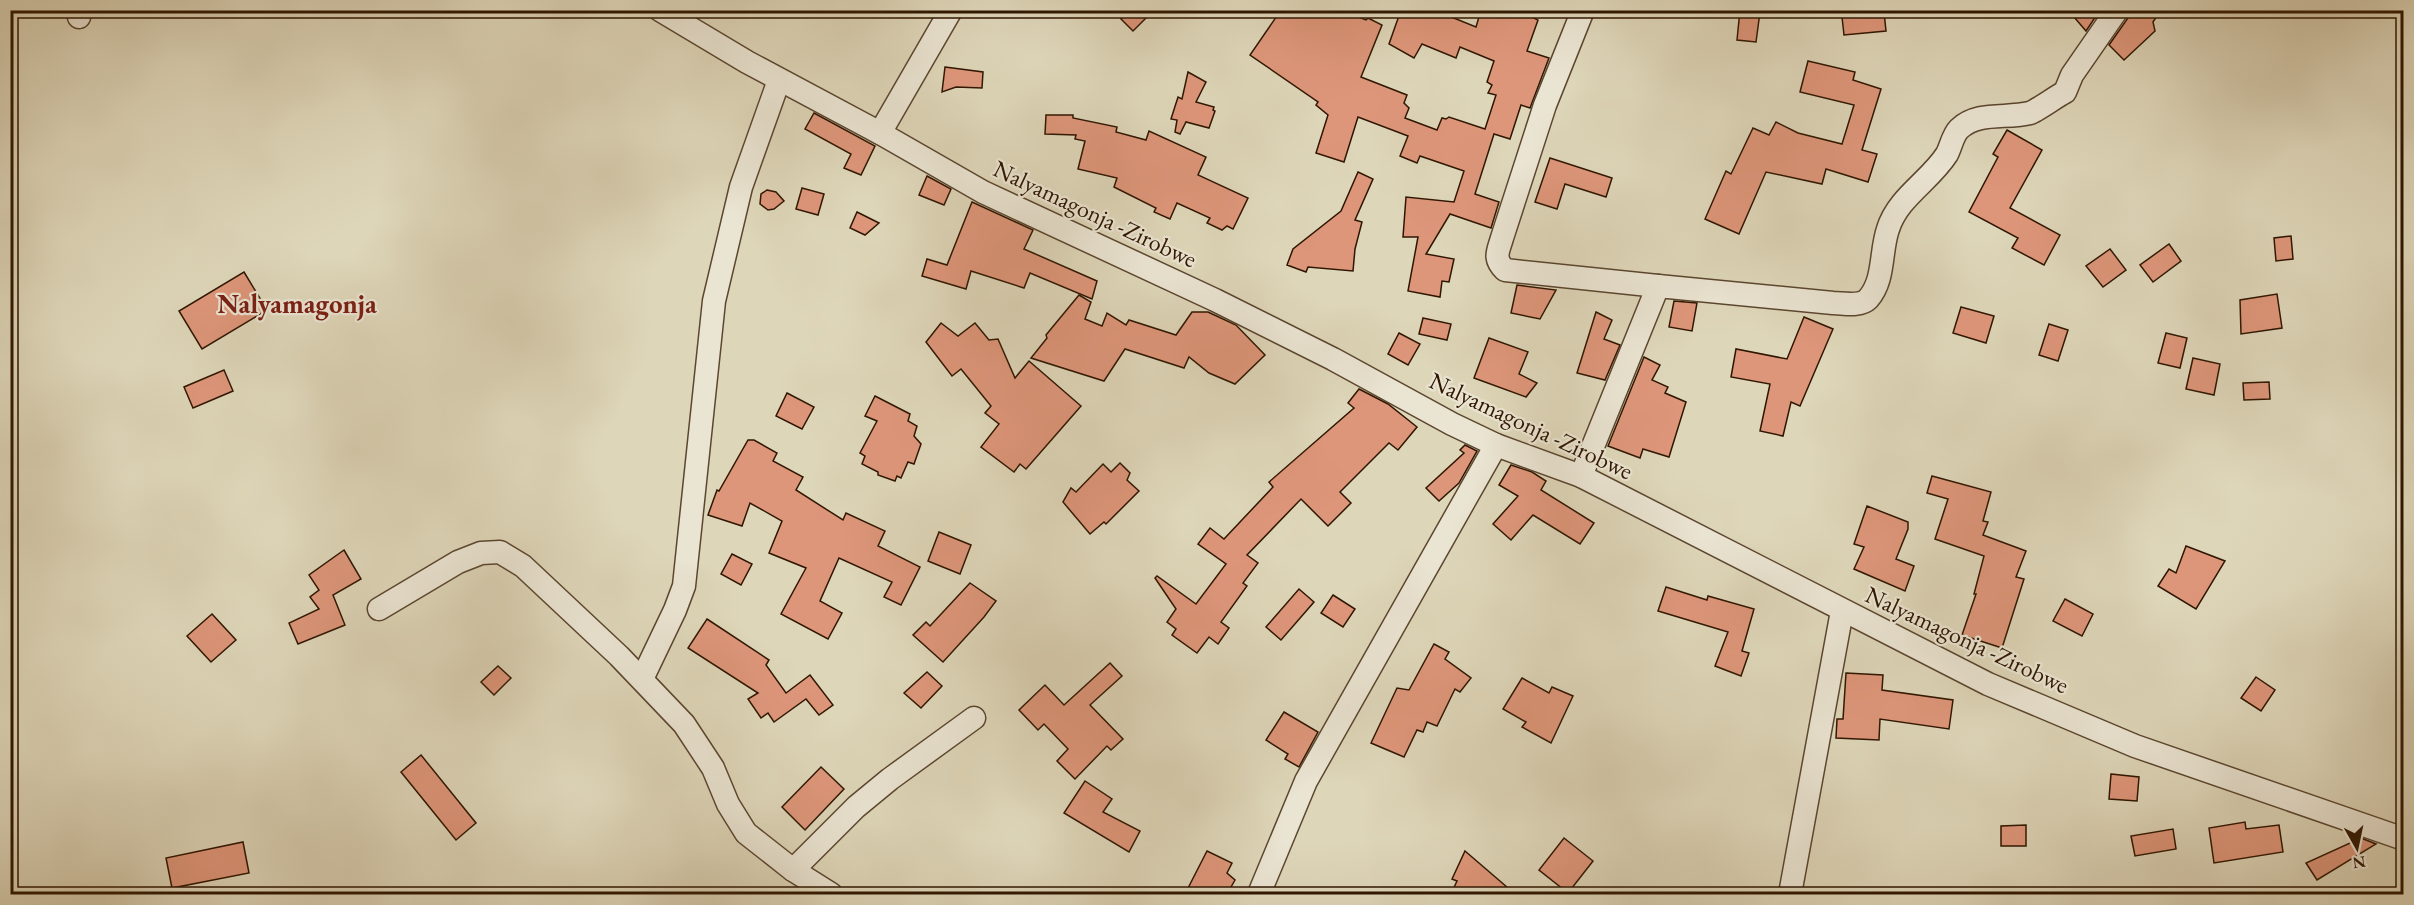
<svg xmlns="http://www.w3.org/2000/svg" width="2414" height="905" font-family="'EB Garamond',serif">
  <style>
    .building { fill: #de967a; stroke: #2f1601; stroke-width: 1.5 }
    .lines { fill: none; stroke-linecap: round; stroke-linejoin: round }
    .minor-casing { stroke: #5b462f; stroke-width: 25 }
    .minor { stroke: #eae4d2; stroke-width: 22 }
    .labels { text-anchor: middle; stroke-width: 4.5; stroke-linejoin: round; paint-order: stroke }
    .street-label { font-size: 24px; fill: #2f1601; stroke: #eae4d2 }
    .quarter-label { font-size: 27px; font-weight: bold; fill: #7a1f14; stroke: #eae4d2 }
  </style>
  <rect width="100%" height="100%" fill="#ded6b9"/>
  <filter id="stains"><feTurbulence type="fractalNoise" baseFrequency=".00333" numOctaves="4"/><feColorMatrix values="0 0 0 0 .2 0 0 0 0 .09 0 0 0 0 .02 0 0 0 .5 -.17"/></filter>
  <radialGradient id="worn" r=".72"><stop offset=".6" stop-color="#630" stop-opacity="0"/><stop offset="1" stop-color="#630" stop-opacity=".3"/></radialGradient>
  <g class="building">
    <polygon points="1129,10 1154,10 1133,31 1121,19"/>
    <polygon points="1281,10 1340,10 1366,20 1368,18 1382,25 1361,77 1407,95 1404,103 1409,108 1405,118 1437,130 1442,118 1446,119 1449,117 1485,129 1496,95 1488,93 1492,85 1487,82 1494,61 1460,47 1456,58 1422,44 1414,58 1389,44 1401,10 1434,10 1476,27 1481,10 1518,10 1538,20 1527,51 1549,58 1530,108 1521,105 1510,139 1494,134 1475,194 1499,202 1491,228 1450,214 1426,254 1454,259 1449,282 1442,281 1440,297 1408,291 1418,237 1403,237 1406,197 1454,202 1464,171 1420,156 1417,163 1400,156 1408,136 1358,117 1344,162 1316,153 1328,115 1316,105 1318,102 1250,55"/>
    <polygon points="1740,10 1760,12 1756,42 1737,40"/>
    <polygon points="2068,10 2100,10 2086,31"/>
    <polygon points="2130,10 2161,10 2153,22 2155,31 2124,60 2109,45 2128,18"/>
    <polygon points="1884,12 1886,31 1844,35 1842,17"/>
    <polygon points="1808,61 1855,72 1853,80 1881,89 1862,150 1877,154 1868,182 1826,169 1822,184 1766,172 1739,234 1705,219 1726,171 1731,174 1753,128 1769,135 1776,122 1798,133 1842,144 1854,105 1800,92"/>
    <polygon points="945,67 983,72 982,88 956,87 942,92"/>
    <polygon points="1188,72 1206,82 1196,102 1214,107 1213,110 1215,111 1209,128 1186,122 1180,134 1175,132 1177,120 1171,119 1178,97 1182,99"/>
    <polygon points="814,113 875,146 861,175 844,168 851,154 805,129"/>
    <polygon points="1046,115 1073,115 1073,118 1117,127 1116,132 1146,140 1149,131 1206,157 1198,175 1248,198 1233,229 1227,226 1222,230 1207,223 1210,218 1177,203 1170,219 1154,212 1156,208 1114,187 1117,178 1078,169 1085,141 1075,139 1076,135 1045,134"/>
    <polygon points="2007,130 2042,150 2010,208 2060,235 2044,265 2012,248 2018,238 1969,212 1998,157 1993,154"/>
    <polygon points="1550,158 1612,178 1606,197 1565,184 1557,209 1535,202"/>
    <polygon points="1358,172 1373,179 1355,220 1362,222 1355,249 1353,271 1308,267 1306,272 1287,265 1293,249 1341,211"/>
    <polygon points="927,176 951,189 944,205 919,195"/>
    <polygon points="802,188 824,194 818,215 796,209"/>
    <polygon points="767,190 776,192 784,201 774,209 768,210 760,204 761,194"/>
    <polygon points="972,202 1033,230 1024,249 1097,281 1092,299 1030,273 1024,288 971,271 966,289 922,276 927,259 947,265"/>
    <polygon points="857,212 879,223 865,235 850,228"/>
    <polygon points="2291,236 2293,259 2276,261 2274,238"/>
    <polygon points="2169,244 2181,261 2153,282 2140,265"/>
    <polygon points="2110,249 2126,270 2103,287 2086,266"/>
    <polygon points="244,272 267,310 202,349 179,311"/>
    <polygon points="1517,285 1556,290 1540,319 1511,313"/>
    <polygon points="2277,294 2282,328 2241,334 2240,300"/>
    <polygon points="1079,295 1091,302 1085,319 1102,326 1107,313 1126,325 1129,320 1176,335 1192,312 1208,312 1236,325 1265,355 1235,384 1209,373 1189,357 1184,368 1125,349 1104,381 1031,358 1047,338 1046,335"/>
    <polygon points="1674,301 1697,303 1692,331 1669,327"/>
    <polygon points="1961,307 1994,316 1986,343 1953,333"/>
    <polygon points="1596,312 1612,320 1604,339 1620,345 1605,380 1577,373"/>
    <polygon points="1804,317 1833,329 1800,406 1791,402 1783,436 1760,431 1770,384 1731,377 1736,349 1787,359"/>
    <polygon points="1423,318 1451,324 1447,340 1419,334"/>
    <polygon points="941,323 958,336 975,323 989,340 998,339 1015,378 1029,361 1081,406 1026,469 1020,464 1014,472 981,447 999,424 985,413 991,406 961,369 952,376 926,342"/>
    <polygon points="2049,324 2068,330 2058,361 2039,355"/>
    <polygon points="1399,333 1420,344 1408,365 1388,354"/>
    <polygon points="2166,333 2187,338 2180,368 2158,363"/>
    <polygon points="1489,338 1528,352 1519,374 1537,383 1526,397 1474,378"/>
    <polygon points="1644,357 1660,365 1652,380 1668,387 1665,393 1686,402 1669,457 1643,449 1640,458 1608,446"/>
    <polygon points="2193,358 2220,364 2214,395 2186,389"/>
    <polygon points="224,370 233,391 193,408 184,387"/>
    <polygon points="2269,382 2270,399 2244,400 2243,383"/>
    <polygon points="1359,389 1388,404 1417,427 1398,450 1389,443 1340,492 1351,503 1328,526 1301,499 1247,555 1258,563 1243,583 1247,586 1221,622 1229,628 1218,644 1209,637 1197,653 1172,635 1176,629 1167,622 1176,609 1155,578 1157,576 1196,604 1226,564 1198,544 1210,528 1224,539 1273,487 1269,482 1354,408 1348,403"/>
    <polygon points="787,393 814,407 802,429 776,416"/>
    <polygon points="875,396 910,414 908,421 917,426 914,436 921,444 914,464 908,462 901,478 897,476 895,481 878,475 878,472 862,464 865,456 860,453 877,421 865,416"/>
    <polygon points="748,440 754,440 777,453 773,461 803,477 796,490 843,520 846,513 885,531 878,546 920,567 901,605 884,597 892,582 839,558 820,601 842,613 828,639 781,614 806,568 769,553 782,521 750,503 742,526 708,515 717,490 719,491"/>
    <polygon points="1465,445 1477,451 1459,483 1439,501 1426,488 1464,453 1460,450"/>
    <polygon points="1120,463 1130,473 1127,480 1139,491 1106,524 1104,522 1090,534 1063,502 1071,488 1076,492 1103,464 1111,472"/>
    <polygon points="1511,465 1532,472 1546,481 1541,490 1594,523 1580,544 1533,515 1511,540 1493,524 1518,496 1499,485"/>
    <polygon points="1932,476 1991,492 1983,521 1988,522 1983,535 2026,551 2016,577 2024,579 2002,648 1962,635 1976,594 1974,594 1984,556 1935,539 1948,499 1927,493"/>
    <polygon points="1867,506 1908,522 1908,529 1896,559 1914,566 1905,591 1854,569 1864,547 1854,544"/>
    <polygon points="939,532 971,545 960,574 928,561"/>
    <polygon points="2186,546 2225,561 2196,609 2158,586 2169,569 2176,573"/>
    <polygon points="344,550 361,579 333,595 345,625 298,644 289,623 319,609 310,597 319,590 309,575"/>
    <polygon points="732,554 752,564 741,585 721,574"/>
    <polygon points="970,583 996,601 984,617 943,662 913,635 926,622 930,626"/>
    <polygon points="1666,587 1707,600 1708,596 1754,609 1742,651 1749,653 1741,676 1715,666 1728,632 1658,611"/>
    <polygon points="1299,589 1314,602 1281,640 1266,627"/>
    <polygon points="1333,595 1355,609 1343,627 1321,613"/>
    <polygon points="2065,599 2093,614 2082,636 2053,621"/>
    <polygon points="212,614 236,640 211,662 187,636"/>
    <polygon points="707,619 769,660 766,665 786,693 810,675 833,705 819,715 806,699 774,722 768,713 761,718 748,699 758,693 688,648"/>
    <polygon points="1434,644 1449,652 1445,659 1471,678 1460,692 1455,689 1437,726 1427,722 1423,732 1417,730 1404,757 1371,743 1397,688 1409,690"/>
    <polygon points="1110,663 1122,676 1090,705 1123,739 1111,750 1107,746 1075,779 1057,761 1068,749 1044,724 1038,730 1019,710 1045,685 1064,705"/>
    <polygon points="498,666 511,678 494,695 481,682"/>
    <polygon points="927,672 942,686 921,708 904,693"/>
    <polygon points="1846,673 1883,675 1882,690 1953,700 1949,729 1880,719 1879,740 1836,738 1837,719 1843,719"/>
    <polygon points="2256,677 2275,690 2261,711 2241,698"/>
    <polygon points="1522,678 1549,693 1552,687 1573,696 1551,743 1522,727 1526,722 1503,709"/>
    <polygon points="1284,712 1318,732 1299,767 1285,759 1288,754 1266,740"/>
    <polygon points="421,755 476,823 456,840 401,772"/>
    <polygon points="821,767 844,789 805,830 782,807"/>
    <polygon points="2111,774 2139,777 2137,801 2109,799"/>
    <polygon points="1085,781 1112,799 1103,812 1140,831 1129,852 1064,813"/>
    <polygon points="2245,822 2246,829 2279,825 2283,852 2214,863 2209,828"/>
    <polygon points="2026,825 2026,846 2001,846 2001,826"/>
    <polygon points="2173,829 2176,849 2135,856 2131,836"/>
    <polygon points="1564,838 1593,861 1568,893 1539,870"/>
    <polygon points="2361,838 2376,844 2317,880 2306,863"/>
    <polygon points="243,842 249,873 172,888 166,858"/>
    <polygon points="1207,851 1232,863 1227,873 1235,880 1227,894 1185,894"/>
    <polygon points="1465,851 1515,894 1451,894 1457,881 1452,879"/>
  </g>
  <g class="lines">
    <defs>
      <g id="minor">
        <polyline points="78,10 79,17"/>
        <polyline points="660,10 747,62 880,133 983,192 1215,300 1333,359 1452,424 1496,445 1581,476 1988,684 2135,746 2404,839"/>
        <path d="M1583 10 1545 105 1502 238C1498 252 1493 258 1505 270L1658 286"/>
        <polyline points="880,133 951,10"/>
        <path d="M1581 476 1658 286 1833 303C1843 303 1860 307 1868 299 1885 280 1880 252 1888 229 1898 197 1930 181 1947 154 1951 146 1953 135 1959 129 1978 111 2006 119 2030 113 2036 111 2057 96 2065 92L2072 75 2117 10"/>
        <polyline points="379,609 458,562 481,553 500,552 523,566 619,656 684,724 713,768 728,804 746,833 793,870 831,894"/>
        <polyline points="642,679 675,610 684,586 714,301 741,187 779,80"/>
        <polyline points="793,870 856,807 890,779 974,718"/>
        <polyline points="1259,894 1306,781 1496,445"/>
        <polyline points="1790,894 1842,611"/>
      </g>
    </defs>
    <use href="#minor" class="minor-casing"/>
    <use href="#minor" class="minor"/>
  </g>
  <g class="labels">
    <g class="street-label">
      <text transform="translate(1095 214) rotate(25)" y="8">Nalyamagonja -Zirobwe</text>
      <text transform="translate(1531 426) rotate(25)" y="8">Nalyamagonja -Zirobwe</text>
      <text transform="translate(1967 640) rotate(25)" y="8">Nalyamagonja -Zirobwe</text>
    </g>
    <g class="quarter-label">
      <text x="297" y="313">Nalyamagonja</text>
    </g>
  </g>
  <rect width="2414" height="905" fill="none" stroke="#ded6b9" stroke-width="36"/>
  <rect x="12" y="12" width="2390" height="881" fill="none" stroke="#2f1601" stroke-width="3"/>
  <rect x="18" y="18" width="2378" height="869" fill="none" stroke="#2f1601" stroke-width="1.5"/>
  <g transform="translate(2357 848) rotate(171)" stroke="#eae4d2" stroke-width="4.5" paint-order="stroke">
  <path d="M0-4.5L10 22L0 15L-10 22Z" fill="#2f1601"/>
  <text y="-9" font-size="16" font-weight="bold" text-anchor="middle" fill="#2f1601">N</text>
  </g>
  <rect width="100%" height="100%" filter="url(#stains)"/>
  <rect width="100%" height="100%" fill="url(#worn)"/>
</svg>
